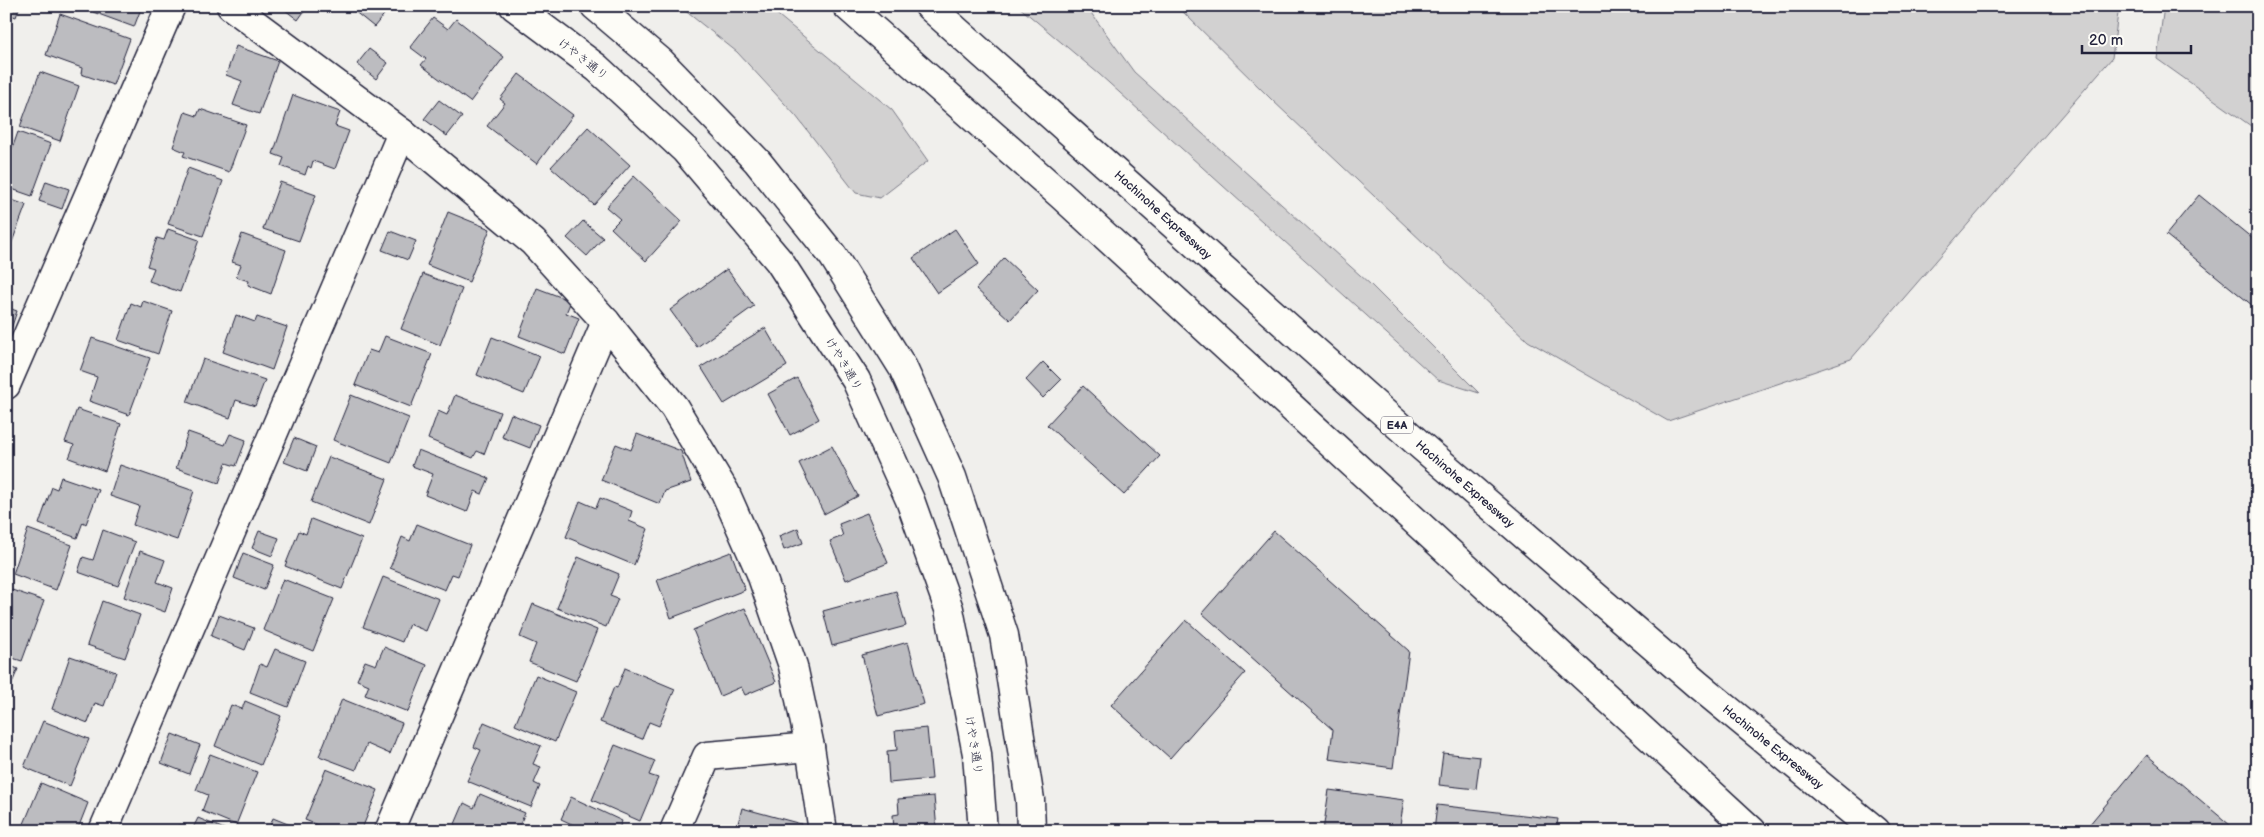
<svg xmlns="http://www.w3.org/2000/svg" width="2264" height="837" font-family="'Balsamiq Sans','Klee One',sans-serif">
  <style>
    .green { fill: #d2d1d1; stroke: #7a7a86 }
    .building { fill: #bcbcc0; stroke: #22223b }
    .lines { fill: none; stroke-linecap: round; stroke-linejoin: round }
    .street-casing { stroke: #22223b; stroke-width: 31 }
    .secondary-casing { stroke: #22223b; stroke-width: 31 }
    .highway-casing { stroke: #22223b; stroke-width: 31 }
    .street { stroke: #fdfcf7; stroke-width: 28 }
    .secondary { stroke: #fdfcf7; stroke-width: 28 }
    .highway { stroke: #fdfcf7; stroke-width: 28 }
    .labels { text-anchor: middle; stroke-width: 4; stroke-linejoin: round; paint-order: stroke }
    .shield { fill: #fdfcf7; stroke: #646373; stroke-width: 1 }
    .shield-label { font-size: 11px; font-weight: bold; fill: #22223b }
    .street-label { font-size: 12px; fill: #22223b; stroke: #fdfcf7 }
  </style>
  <rect width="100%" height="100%" fill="#f0efec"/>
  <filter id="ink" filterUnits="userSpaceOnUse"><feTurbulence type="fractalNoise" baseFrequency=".02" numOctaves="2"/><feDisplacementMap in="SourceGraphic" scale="10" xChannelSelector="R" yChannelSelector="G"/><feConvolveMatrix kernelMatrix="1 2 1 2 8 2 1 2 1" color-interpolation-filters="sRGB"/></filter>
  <g filter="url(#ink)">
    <g class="green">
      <polygon points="679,6 767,6 892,110 928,161 880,198 856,193 796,116 737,52"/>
      <polygon points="1018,6 1086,6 1134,72 1370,284 1479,393 1438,380 1099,74"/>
      <polygon points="1177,6 2119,6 2112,58 1851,359 1668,421 1528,341 1272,100"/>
      <polygon points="2164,6 2258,6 2258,131 2157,59"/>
    </g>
    <g class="building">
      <polygon points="6,6 20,6 16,17 8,14 6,20"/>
      <polygon points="95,6 142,6 134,27 93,12"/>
      <polygon points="280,6 308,6 298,20"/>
      <polygon points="348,6 391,6 374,27"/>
      <polygon points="60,14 130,39 113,85 81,74 82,68 46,55"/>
      <polygon points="433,18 448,29 456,19 504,57 470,102 421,65 426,59 410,47"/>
      <polygon points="236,46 278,61 259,114 233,105 242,81 226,75"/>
      <polygon points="369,49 388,63 376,79 357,64"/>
      <polygon points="40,72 79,86 60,141 20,127"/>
      <polygon points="519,74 573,115 537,164 487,126 505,103 500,99"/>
      <polygon points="293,95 340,112 335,126 349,131 335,169 313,161 311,168 308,166 305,175 281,166 284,158 273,154"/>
      <polygon points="439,100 462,117 447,136 424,119"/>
      <polygon points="200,109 246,125 229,172 183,156 185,152 173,147 185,112 197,116"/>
      <polygon points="588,127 630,165 594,205 551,167"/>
      <polygon points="18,132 51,144 32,196 6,187 6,166"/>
      <polygon points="188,168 223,181 203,236 168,224"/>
      <polygon points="634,176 682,221 646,261 611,228 620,219 606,207"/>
      <polygon points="46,181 69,189 62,209 39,201"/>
      <polygon points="280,182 316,195 299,241 263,229"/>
      <polygon points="2199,195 2258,243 2258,310 2166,235"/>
      <polygon points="6,198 26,205 6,258"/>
      <polygon points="448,212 490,229 469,282 427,265"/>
      <polygon points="583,221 603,238 587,256 567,238"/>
      <polygon points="168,229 199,240 180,292 149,281 154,268 147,266 157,238 164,240"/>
      <polygon points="955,229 979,264 937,293 913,258"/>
      <polygon points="390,231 416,241 408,260 382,250"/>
      <polygon points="242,234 286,250 271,294 248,285 249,281 236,277 241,265 232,262"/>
      <polygon points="1004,258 1038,290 1010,320 976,289"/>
      <polygon points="727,269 754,306 697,347 670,310"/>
      <polygon points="423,274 462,289 440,345 401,329"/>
      <polygon points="537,288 571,301 566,313 579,318 565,354 519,336"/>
      <polygon points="143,301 172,311 158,354 118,340 131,303 141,307"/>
      <polygon points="6,307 17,311 10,332 6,331"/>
      <polygon points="236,315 255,322 257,317 287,327 272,370 223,352"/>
      <polygon points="765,328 787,366 724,404 701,367"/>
      <polygon points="385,336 432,354 411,407 355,385 369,350 378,353"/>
      <polygon points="492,337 540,356 524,394 477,375"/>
      <polygon points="92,338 150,358 129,415 89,401 97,377 80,371"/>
      <polygon points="203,359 265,380 255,406 236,400 230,418 187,402"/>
      <polygon points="1043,362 1061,380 1043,398 1026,380"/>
      <polygon points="797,378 819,419 790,435 768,394"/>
      <polygon points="1083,386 1160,456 1124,495 1047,425"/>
      <polygon points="351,395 409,418 391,463 333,440"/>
      <polygon points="455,395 500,412 484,454 477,451 473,458 428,439 438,411 447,415"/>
      <polygon points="77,409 121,424 105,471 69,458 74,445 65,442"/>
      <polygon points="511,414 539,425 530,448 502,437"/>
      <polygon points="188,432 225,445 230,434 246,440 236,466 226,463 219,483 176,468"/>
      <polygon points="637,434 681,451 691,482 665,491 660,504 601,480 616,444 631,450"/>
      <polygon points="294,438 316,447 307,471 284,462"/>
      <polygon points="832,446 858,496 824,514 799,463"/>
      <polygon points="418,450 489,478 482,494 475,491 467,512 425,495 433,474 412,466"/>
      <polygon points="329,457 387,479 369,525 311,502"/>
      <polygon points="120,465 194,491 177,540 133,525 139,506 110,496"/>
      <polygon points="61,477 99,490 86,524 83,522 77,538 39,524 52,487 57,489"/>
      <polygon points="600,498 632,511 629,521 648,529 634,565 566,537 580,501 596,508"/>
      <polygon points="867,513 888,563 846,580 830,541 843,536 839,524"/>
      <polygon points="311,519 362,539 342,589 285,566 299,531 306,534"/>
      <polygon points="417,524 470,545 458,576 452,574 445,590 390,568 402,537 410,541"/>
      <polygon points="798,528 803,543 784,550 779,536"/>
      <polygon points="28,529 72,545 56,590 13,574"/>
      <polygon points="103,530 135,542 118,586 78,572 83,557 93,560"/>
      <polygon points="259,531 279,538 272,556 252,548"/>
      <polygon points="1274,531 1409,651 1393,768 1329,759 1333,730 1202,613"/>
      <polygon points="140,551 165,560 157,582 173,588 165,612 124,597"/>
      <polygon points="731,552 745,590 671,618 657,580"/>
      <polygon points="243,553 274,565 264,590 234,578"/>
      <polygon points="578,557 619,574 610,596 618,599 606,627 557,608"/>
      <polygon points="383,577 439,599 426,631 409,624 402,642 363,627"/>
      <polygon points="283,579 334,599 313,651 263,630"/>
      <polygon points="12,590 44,601 22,661 6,656 6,605"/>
      <polygon points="896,591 906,626 832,646 823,611"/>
      <polygon points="102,601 140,615 125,658 87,645"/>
      <polygon points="533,604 597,630 576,681 529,662 536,644 520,637"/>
      <polygon points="745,608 776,682 745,695 741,687 720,696 693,630"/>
      <polygon points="219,615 254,628 245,650 211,636"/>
      <polygon points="1186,620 1245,673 1170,758 1111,705"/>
      <polygon points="908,642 924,704 878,716 862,655"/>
      <polygon points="384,647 427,665 408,712 365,695 369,685 357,680 365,661 376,665"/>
      <polygon points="275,649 305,661 288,707 250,692 260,664 267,667"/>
      <polygon points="70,656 116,672 104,706 95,703 88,723 52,709"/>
      <polygon points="6,664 18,669 6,697"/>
      <polygon points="625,668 675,689 659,726 649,722 642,739 600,722 614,687 617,688"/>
      <polygon points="536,675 576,692 555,742 515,725"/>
      <polygon points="342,699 402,723 390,754 367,744 356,770 319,756"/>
      <polygon points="245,701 281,716 261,765 215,746 231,705 242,709"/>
      <polygon points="43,721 89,739 70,786 24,767"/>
      <polygon points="484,722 541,746 533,764 541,767 534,783 540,786 531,807 467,781 481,750 474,747"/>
      <polygon points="927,728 932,779 889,783 887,751 897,750 895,731"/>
      <polygon points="172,734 200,745 189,774 161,763"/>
      <polygon points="615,745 655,761 649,775 658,778 640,821 592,800"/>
      <polygon points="1443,753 1480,757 1476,789 1439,785"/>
      <polygon points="210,754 257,772 236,825 202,811 208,795 196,790"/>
      <polygon points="2147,755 2237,831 2095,831 2089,825"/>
      <polygon points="326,769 378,790 361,831 332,831 305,820"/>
      <polygon points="41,783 88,803 77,831 21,831"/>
      <polygon points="1329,790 1404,800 1399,831 1323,831"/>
      <polygon points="480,794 525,813 517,831 452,831 464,803 474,808"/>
      <polygon points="934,796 937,831 894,831 893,815 899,814 898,799"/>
      <polygon points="571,797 622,821 618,831 577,831 578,827 561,819"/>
      <polygon points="1437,805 1558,819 1556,831 1434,831"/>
      <polygon points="742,808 801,824 799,831 736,831"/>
      <polygon points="198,818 229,831 177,831 179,825 192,830"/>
      <polygon points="273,818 305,831 268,831"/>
    </g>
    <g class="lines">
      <defs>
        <g id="street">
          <polyline points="231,6 402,133 533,242 606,322 674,407 725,492 760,571 793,666 810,747 823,831"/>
          <polyline points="6,385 171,6"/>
          <polyline points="103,831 402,133"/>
          <polyline points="389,831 606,322"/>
          <polyline points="674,831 707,756 810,747"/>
        </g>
        <g id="secondary">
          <polyline points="514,6 597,68 685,150 779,261 856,380 910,500 949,609 977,754 983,831"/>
          <polyline points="595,6 661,62 757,161 833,256 903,368 952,477 1004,635 1030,800 1031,831"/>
        </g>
        <g id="highway">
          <polyline points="847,6 1062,196 1752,831"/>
          <polyline points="929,6 1419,444 1698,685 1876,831"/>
        </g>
      </defs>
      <use href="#street" class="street-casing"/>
      <use href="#secondary" class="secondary-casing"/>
      <use href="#highway" class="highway-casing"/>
      <use href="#street" class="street"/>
      <use href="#secondary" class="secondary"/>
      <use href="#highway" class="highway"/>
    </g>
  </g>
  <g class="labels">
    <rect class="shield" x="1381" y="416.5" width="32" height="17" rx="4"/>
    <g class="shield-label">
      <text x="1397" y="429">E4A</text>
    </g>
    <g class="street-label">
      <text transform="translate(583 59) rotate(38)" y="4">けやき通り</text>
      <text transform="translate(1163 215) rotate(42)" y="4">Hachinohe Expressway</text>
      <text transform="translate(844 364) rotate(59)" y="4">けやき通り</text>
      <text transform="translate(1465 484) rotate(41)" y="4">Hachinohe Expressway</text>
      <text transform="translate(974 745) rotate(81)" y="4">けやき通り</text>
      <text transform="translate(1773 747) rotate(39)" y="4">Hachinohe Expressway</text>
    </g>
  </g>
  <rect width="2264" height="837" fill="none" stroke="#fdfcf7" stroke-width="25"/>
  <rect x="12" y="12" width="2239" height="812" fill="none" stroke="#22223b" stroke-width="2" filter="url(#ink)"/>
  <path d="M2082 45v8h109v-8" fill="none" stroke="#22223b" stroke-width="2.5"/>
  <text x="2089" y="45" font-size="15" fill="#22223b" stroke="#fdfcf7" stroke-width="4" paint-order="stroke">20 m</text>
</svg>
